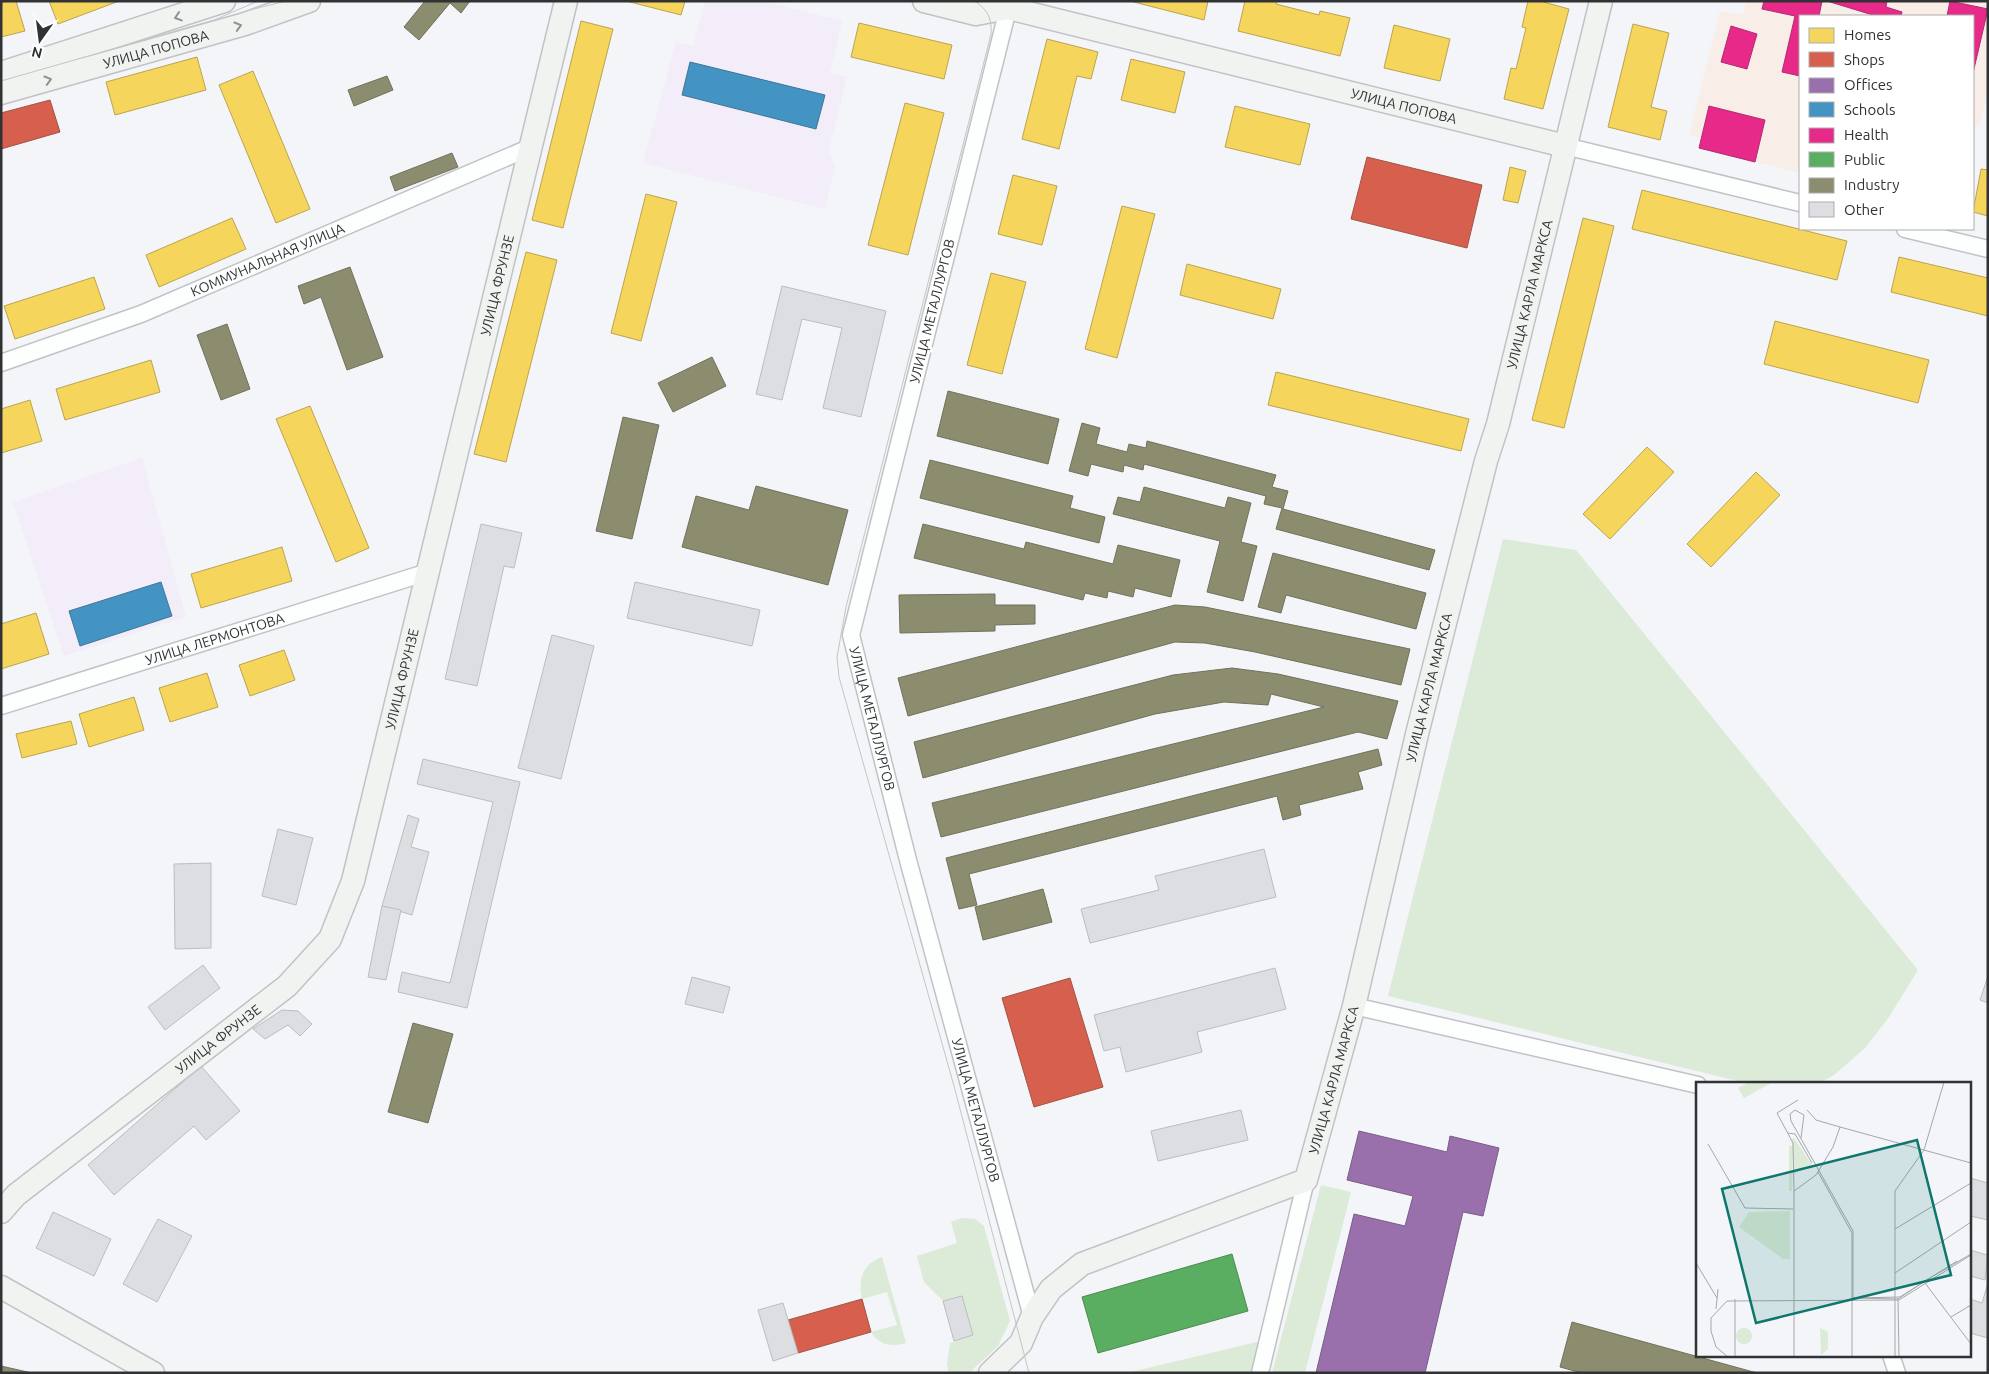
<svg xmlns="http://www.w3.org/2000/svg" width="1989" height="1374" font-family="Ubuntu,sans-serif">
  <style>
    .education { fill: #f3ecf9 }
    .medical { fill: #f8ede7 }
    .green { fill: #dbebd7 }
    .homes { fill: #f6d55c; stroke: #bba450 }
    .shops { fill: #d6604d; stroke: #a45246 }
    .offices { fill: #9970ab; stroke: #7a5d87 }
    .schools { fill: #4393c3; stroke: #3e7698 }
    .health { fill: #e7298a; stroke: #b02c70 }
    .public { fill: #5aae61; stroke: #4e8954 }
    .industry { fill: #8c8c6e; stroke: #71715d }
    .building { fill: #dddee1; stroke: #bbbdbf }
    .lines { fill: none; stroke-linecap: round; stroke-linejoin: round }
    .street-casing { stroke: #c1c2c5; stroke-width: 19 }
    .secondary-casing { stroke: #c1c2c5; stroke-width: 25 }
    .street { stroke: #fdfefe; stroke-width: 16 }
    .secondary { stroke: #f0f3f0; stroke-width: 22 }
    .tram { stroke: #c4c5c5; stroke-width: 1 }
    .oneway { stroke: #909292 }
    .labels { text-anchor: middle; stroke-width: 5; stroke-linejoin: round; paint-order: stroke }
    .street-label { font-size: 14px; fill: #313234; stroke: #fff }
    .inset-road { fill: none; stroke: #a5a7aa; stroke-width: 1 }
    .view { fill: #0f766e; fill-opacity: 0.15; stroke: #0f766e; stroke-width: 2.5 }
    .inset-edge { fill: none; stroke: #313234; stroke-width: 2.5 }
  </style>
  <rect width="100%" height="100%" fill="#f3f5f8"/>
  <g class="education">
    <polygon points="705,1 762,1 842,21 830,73 847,77 829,150 835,167 825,209 643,163 676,42 693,46"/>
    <polygon points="142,458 186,617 64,656 13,502"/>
  </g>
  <polygon class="medical" points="1746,1 1988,1 1988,90 1979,127 1973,126 1973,16 1800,16 1800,173 1699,148 1701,138 1689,135 1720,11 1743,15"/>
  <g class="green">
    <polygon points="1503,539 1576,550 1918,970 1889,1017 1865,1048 1834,1075 1820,1083 1746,1083 1388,996"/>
    <polygon points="1321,1185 1351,1192 1305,1373 1272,1373"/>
    <polygon points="962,1218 975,1219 984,1226 1010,1321 998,1346 969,1373 949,1373 947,1364 950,1343 973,1335 962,1296 943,1301 924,1282 917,1256 957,1243 951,1222"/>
    <path d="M882 1257 906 1343C892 1347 880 1346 871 1332L897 1325 887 1292 862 1299C858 1280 862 1264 882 1257Z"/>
    <polygon points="1261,1341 1252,1373 1127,1373"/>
  </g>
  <g class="homes">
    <polygon points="16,1 25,31 1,37 1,2"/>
    <polygon points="49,1 119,1 58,24"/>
    <polygon points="626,1 685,1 681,15"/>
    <polygon points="1130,1 1208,1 1204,20"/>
    <polygon points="1245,1 1277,1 1276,4 1319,15 1320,11 1350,18 1340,56 1238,31"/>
    <polygon points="1528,1 1540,1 1569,9 1543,109 1504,99 1511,68 1516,69 1526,28 1522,27"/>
    <polygon points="581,21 613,29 563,228 532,220"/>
    <polygon points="859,23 952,45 944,79 851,57"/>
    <polygon points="1633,24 1669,33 1651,107 1667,111 1660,140 1608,127"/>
    <polygon points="1394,25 1450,39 1440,81 1384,68"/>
    <polygon points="1047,39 1098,52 1091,79 1077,76 1059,149 1022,139"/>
    <polygon points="197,57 206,90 115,115 106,82"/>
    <polygon points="1131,59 1185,72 1175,113 1121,100"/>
    <polygon points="253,71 310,209 276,223 219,85"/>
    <polygon points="905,103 944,113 908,255 868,245"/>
    <polygon points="1235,106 1310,124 1300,165 1225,147"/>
    <polygon points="1510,167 1526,171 1518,203 1503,200"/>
    <polygon points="1981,169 1988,170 1988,216 1973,212"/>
    <polygon points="1013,175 1057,186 1042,245 998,234"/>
    <polygon points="1642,190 1847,241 1837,280 1632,229"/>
    <polygon points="646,194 677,202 641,341 611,333"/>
    <polygon points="1122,206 1155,214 1117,358 1085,349"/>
    <polygon points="232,218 246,249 159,287 146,255"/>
    <polygon points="1583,218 1614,226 1564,428 1532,420"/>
    <polygon points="526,252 557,260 506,462 474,454"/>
    <polygon points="1899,257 1988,278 1988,316 1891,292"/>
    <polygon points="1187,264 1281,289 1273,319 1180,295"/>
    <polygon points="991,273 1026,282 1002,374 967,365"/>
    <polygon points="94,277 105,309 15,339 4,306"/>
    <polygon points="1775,321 1929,360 1918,403 1764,364"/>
    <polygon points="151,360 160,392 65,420 56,389"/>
    <polygon points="1276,372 1469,419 1461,451 1268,405"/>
    <polygon points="30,400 42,441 1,453 1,409"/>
    <polygon points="310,406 369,548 336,562 276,419"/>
    <polygon points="1647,447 1674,472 1610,539 1583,514"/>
    <polygon points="1756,472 1780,495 1711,567 1687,544"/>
    <polygon points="282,547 292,581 201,608 191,574"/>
    <polygon points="36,613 49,654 1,669 1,624"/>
    <polygon points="284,650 295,680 250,696 239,665"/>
    <polygon points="207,673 218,707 170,722 159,688"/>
    <polygon points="134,697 144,730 89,747 79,714"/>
    <polygon points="71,721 77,744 22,758 16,734"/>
  </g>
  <g class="shops">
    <polygon points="50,100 60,132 1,149 1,113"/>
    <polygon points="1367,157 1482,185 1467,248 1351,219"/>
    <polygon points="1070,978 1103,1087 1034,1107 1002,998"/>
    <polygon points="862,1299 871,1332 798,1353 788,1320"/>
  </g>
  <polygon class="offices" points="1359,1131 1447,1152 1450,1136 1499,1148 1483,1216 1463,1212 1425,1373 1316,1373 1354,1214 1405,1226 1413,1196 1347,1180"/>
  <g class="schools">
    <polygon points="690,62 825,95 816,129 682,95"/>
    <polygon points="161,582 172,616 80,646 69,611"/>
  </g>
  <g class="health">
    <polygon points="1764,1 1822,1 1819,16 1800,16 1800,76 1782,72 1795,16 1762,9"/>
    <polygon points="1827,1 1887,1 1886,7 1902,12 1901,16 1876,16"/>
    <polygon points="1950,1 1988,9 1973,73 1973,16 1947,16"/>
    <polygon points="1731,26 1757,34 1747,69 1721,62"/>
    <polygon points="1709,106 1765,120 1755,162 1699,148"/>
  </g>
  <polygon class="public" points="1232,1254 1248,1311 1098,1353 1082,1297"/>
  <g class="industry">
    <polygon points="425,1 470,1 461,13 450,3 419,40 404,27"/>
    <polygon points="387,76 393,90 354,106 348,90"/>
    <polygon points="452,153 458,167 395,191 390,177"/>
    <polygon points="350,267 383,357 347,370 321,297 304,304 298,286"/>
    <polygon points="227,324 250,389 221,400 197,335"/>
    <polygon points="712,357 726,386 673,412 658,383"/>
    <polygon points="948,391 1059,419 1048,464 937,436"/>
    <polygon points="623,417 659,425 632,539 596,531"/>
    <polygon points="1082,423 1100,428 1096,444 1127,452 1129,444 1146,448 1147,441 1276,475 1272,487 1288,491 1283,509 1435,550 1429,570 1276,529 1282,508 1264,504 1266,496 1144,464 1143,470 1124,465 1123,472 1091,464 1088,476 1069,471"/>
    <polygon points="930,460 1073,496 1070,508 1105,517 1099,543 920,498"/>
    <polygon points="756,486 848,510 828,585 682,547 696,496 749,510"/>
    <polygon points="1144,487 1225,508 1228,497 1251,503 1241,542 1257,546 1243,601 1207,592 1220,541 1113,514 1118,497 1140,502"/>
    <polygon points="923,524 1024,549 1026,542 1113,564 1118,545 1180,560 1171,597 1135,588 1133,597 1108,591 1107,598 1085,593 1083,600 914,558"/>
    <polygon points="1273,553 1426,593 1416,629 1286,595 1281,613 1258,607"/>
    <polygon points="995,594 995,605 1035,605 1035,624 995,625 995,631 900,633 899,595"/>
    <polygon points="1175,605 1205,607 1410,649 1401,685 1255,652 1205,643 1175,642 908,716 898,678"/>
    <polygon points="1232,668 1278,674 1398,701 1387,739 1358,732 941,837 932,803 1324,707 1271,694 1268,705 1224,702 1155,714 923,778 914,742 1173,675"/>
    <polygon points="1378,749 1382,765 1358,772 1363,789 1299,805 1301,815 1283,820 1277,796 969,874 977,905 959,909 946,858"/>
    <polygon points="1043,889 1052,922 983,940 975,907"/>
    <polygon points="413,1023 453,1034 428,1123 388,1112"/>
    <polygon points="1572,1322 1757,1373 1582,1373 1560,1367"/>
    <polygon points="1,1366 32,1373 1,1373"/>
  </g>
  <g class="building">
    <polygon points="782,286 886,311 861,417 823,408 842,328 802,319 782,400 756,394"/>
    <polygon points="481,524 522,533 514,568 504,566 477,686 445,679"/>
    <polygon points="635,582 760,610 752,646 627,618"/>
    <polygon points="552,635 594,646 561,779 518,768"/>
    <polygon points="423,759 520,782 467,1008 398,992 402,972 450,983 493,802 417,784"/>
    <polygon points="408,815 419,819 411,847 429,852 412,915 382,906"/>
    <polygon points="278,829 313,838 296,905 262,896"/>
    <polygon points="1264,849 1276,897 1090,943 1081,909 1159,890 1155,876"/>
    <polygon points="211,863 211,948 175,949 174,864"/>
    <polygon points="382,906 401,910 386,980 368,977"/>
    <polygon points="203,965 220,988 165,1030 148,1007"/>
    <polygon points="1275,968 1286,1009 1197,1032 1202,1052 1126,1072 1120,1047 1104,1051 1094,1015"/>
    <polygon points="1988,976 1988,1003 1980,1000"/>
    <polygon points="692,977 730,987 723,1013 685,1004"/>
    <polygon points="282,1010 298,1011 312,1024 300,1036 288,1025 265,1039 253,1029"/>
    <polygon points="201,1066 240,1111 206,1140 194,1126 114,1195 88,1165"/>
    <polygon points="1241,1110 1248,1140 1158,1161 1151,1131"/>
    <polygon points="1970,1178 1988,1183 1988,1220 1970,1216"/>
    <polygon points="53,1212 111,1239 94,1276 36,1248"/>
    <polygon points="158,1219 192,1236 157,1302 123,1284"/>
    <polygon points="1970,1250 1987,1255 1988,1252 1985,1280 1970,1276"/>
    <polygon points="1987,1286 1988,1286 1988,1338 1970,1333 1970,1299 1982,1303"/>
    <polygon points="962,1296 973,1335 954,1341 943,1301"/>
    <polygon points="783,1303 798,1353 773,1361 758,1310"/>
  </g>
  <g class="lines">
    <defs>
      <g id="street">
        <path id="s1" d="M1010 1 851 635 908 860 1032 1317"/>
        <polyline points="1565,146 1800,203"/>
        <polyline points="1905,229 1988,249"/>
        <path id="s2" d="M1 363 141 314 531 147"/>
        <path id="s3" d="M1 706 428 572"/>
        <polyline points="1354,1006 1698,1085"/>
        <polyline points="1891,1355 1897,1373"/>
        <polyline points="1260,1373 1306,1180"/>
      </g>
      <g id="secondary">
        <polyline points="924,1 976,14 1008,8"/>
        <path id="s4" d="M998 1 1008 8 1565 146"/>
        <polyline points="1,73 224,1"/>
        <path id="s5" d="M1 93 245 24 309 1"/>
        <path id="s6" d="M1 1212 16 1195 287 986 330 939 353 881 566 1"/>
        <polyline points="1,1287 153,1373"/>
        <path id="s7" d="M990 1373 1021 1343 1032 1317 1051 1289 1082 1264 1306 1180 1354 1006 1417 734 1486 461 1498 424 1601 1"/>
      </g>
    </defs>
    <use href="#street" class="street-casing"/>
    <use href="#secondary" class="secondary-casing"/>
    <use href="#street" class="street"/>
    <use href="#secondary" class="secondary"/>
    <g class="tram">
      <path d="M974 1C988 9 992 19 991 34L846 607 837 657 839 677 954 1086 1029 1373"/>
      <polyline points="250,10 286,1"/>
      <polyline points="1,81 214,20 258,1"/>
    </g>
  </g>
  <defs><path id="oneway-chevron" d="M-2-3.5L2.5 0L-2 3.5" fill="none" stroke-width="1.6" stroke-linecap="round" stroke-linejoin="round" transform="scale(1.25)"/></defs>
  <g class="oneway">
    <use href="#oneway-chevron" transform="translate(178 17) rotate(162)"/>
    <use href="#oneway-chevron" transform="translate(238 26) rotate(-16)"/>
    <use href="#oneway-chevron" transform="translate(48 80) rotate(-16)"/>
  </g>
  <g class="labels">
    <g class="street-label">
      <text dy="5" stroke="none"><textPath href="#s5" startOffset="161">УЛИЦА ПОПОВА</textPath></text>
      <text dy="5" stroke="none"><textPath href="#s4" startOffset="420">УЛИЦА ПОПОВА</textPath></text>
      <text dy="5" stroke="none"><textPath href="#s2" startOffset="286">КОММУНАЛЬНАЯ УЛИЦА</textPath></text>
      <text dy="5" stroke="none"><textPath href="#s6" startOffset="1104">УЛИЦА ФРУНЗЕ</textPath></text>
      <text dy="5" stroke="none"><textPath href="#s7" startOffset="1298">УЛИЦА КАРЛА МАРКСА</textPath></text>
      <text transform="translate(932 311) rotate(-76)" y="5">УЛИЦА МЕТАЛЛУРГОВ</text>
      <text dy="5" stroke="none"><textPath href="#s3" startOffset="224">УЛИЦА ЛЕРМОНТОВА</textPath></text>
      <text dy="5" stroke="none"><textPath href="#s6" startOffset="699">УЛИЦА ФРУНЗЕ</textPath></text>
      <text dy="5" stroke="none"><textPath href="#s7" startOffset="892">УЛИЦА КАРЛА МАРКСА</textPath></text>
      <text dy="5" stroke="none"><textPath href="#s1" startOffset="740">УЛИЦА МЕТАЛЛУРГОВ</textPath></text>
      <text dy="5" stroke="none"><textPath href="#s6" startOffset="278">УЛИЦА ФРУНЗЕ</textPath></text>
      <text dy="5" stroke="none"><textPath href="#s7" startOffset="488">УЛИЦА КАРЛА МАРКСА</textPath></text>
      <text dy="5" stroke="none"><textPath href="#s1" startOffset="1145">УЛИЦА МЕТАЛЛУРГОВ</textPath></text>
    </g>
  </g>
  <g transform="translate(1696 1082)">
    <rect width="275" height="275" fill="#f3f5f8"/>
    <path d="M53 0H77L48 16 42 6ZM98 56 116 83 98 92 96 57ZM93 64H97L96 109H93ZM94 129V177H87L43 145 53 130ZM124 246 132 250V267L125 273ZM40 254a8 8 0 1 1 16 0a8 8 0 1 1-16 0Z" fill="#dbebd7"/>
    <path class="inset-road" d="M111 28 120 38 144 45M92 51 99 52 116 81M105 56 108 33 99 28 94 32 95 39 157 149V216L202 217 232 197M12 62 49 126 97 127M228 68 248 0M122 90 156 151V275M98 109 97 61 81 31 102 18M199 147 275 101M0 181 21 216M199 191 275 140M227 200 275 172M229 201 275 262M157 216 204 215 261 179M202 217 203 275M20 227 22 207M255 235 275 223M32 275 20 265 15 249V236L31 219 203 218 275 173M39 275V217M98 275V109L120 93 137 65 144 45 275 81M199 275V109L228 68"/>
    <path class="view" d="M221 58 255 193 60 241 26 107Z"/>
    <rect width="275" height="275" class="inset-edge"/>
  </g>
  <rect width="1989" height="1374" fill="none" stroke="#313234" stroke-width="5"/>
  <rect x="1799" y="15" width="175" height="215" fill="#ffffff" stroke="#adadae"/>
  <rect x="1809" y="28" width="25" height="15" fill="#f6d55c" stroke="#adadae"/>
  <text x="1844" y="40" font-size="15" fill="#313234">Homes</text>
  <rect x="1809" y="52" width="25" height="15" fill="#d6604d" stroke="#adadae"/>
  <text x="1844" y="65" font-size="15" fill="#313234">Shops</text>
  <rect x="1809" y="78" width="25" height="15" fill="#9970ab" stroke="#adadae"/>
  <text x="1844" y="90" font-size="15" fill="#313234">Offices</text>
  <rect x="1809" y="102" width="25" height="15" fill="#4393c3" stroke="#adadae"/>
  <text x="1844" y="115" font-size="15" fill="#313234">Schools</text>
  <rect x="1809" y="128" width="25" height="15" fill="#e7298a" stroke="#adadae"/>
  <text x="1844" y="140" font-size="15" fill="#313234">Health</text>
  <rect x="1809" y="152" width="25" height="15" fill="#5aae61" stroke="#adadae"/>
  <text x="1844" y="165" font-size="15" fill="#313234">Public</text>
  <rect x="1809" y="178" width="25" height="15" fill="#8c8c6e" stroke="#adadae"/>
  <text x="1844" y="190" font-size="15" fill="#313234">Industry</text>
  <rect x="1809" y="202" width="25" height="15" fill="#dddee1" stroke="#adadae"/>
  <text x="1844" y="215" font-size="15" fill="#313234">Other</text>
  <g transform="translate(40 40) rotate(194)" stroke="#ffffff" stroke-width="4" paint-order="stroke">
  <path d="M0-4L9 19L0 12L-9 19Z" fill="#313234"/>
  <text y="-8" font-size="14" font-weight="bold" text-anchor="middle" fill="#313234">N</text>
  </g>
</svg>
